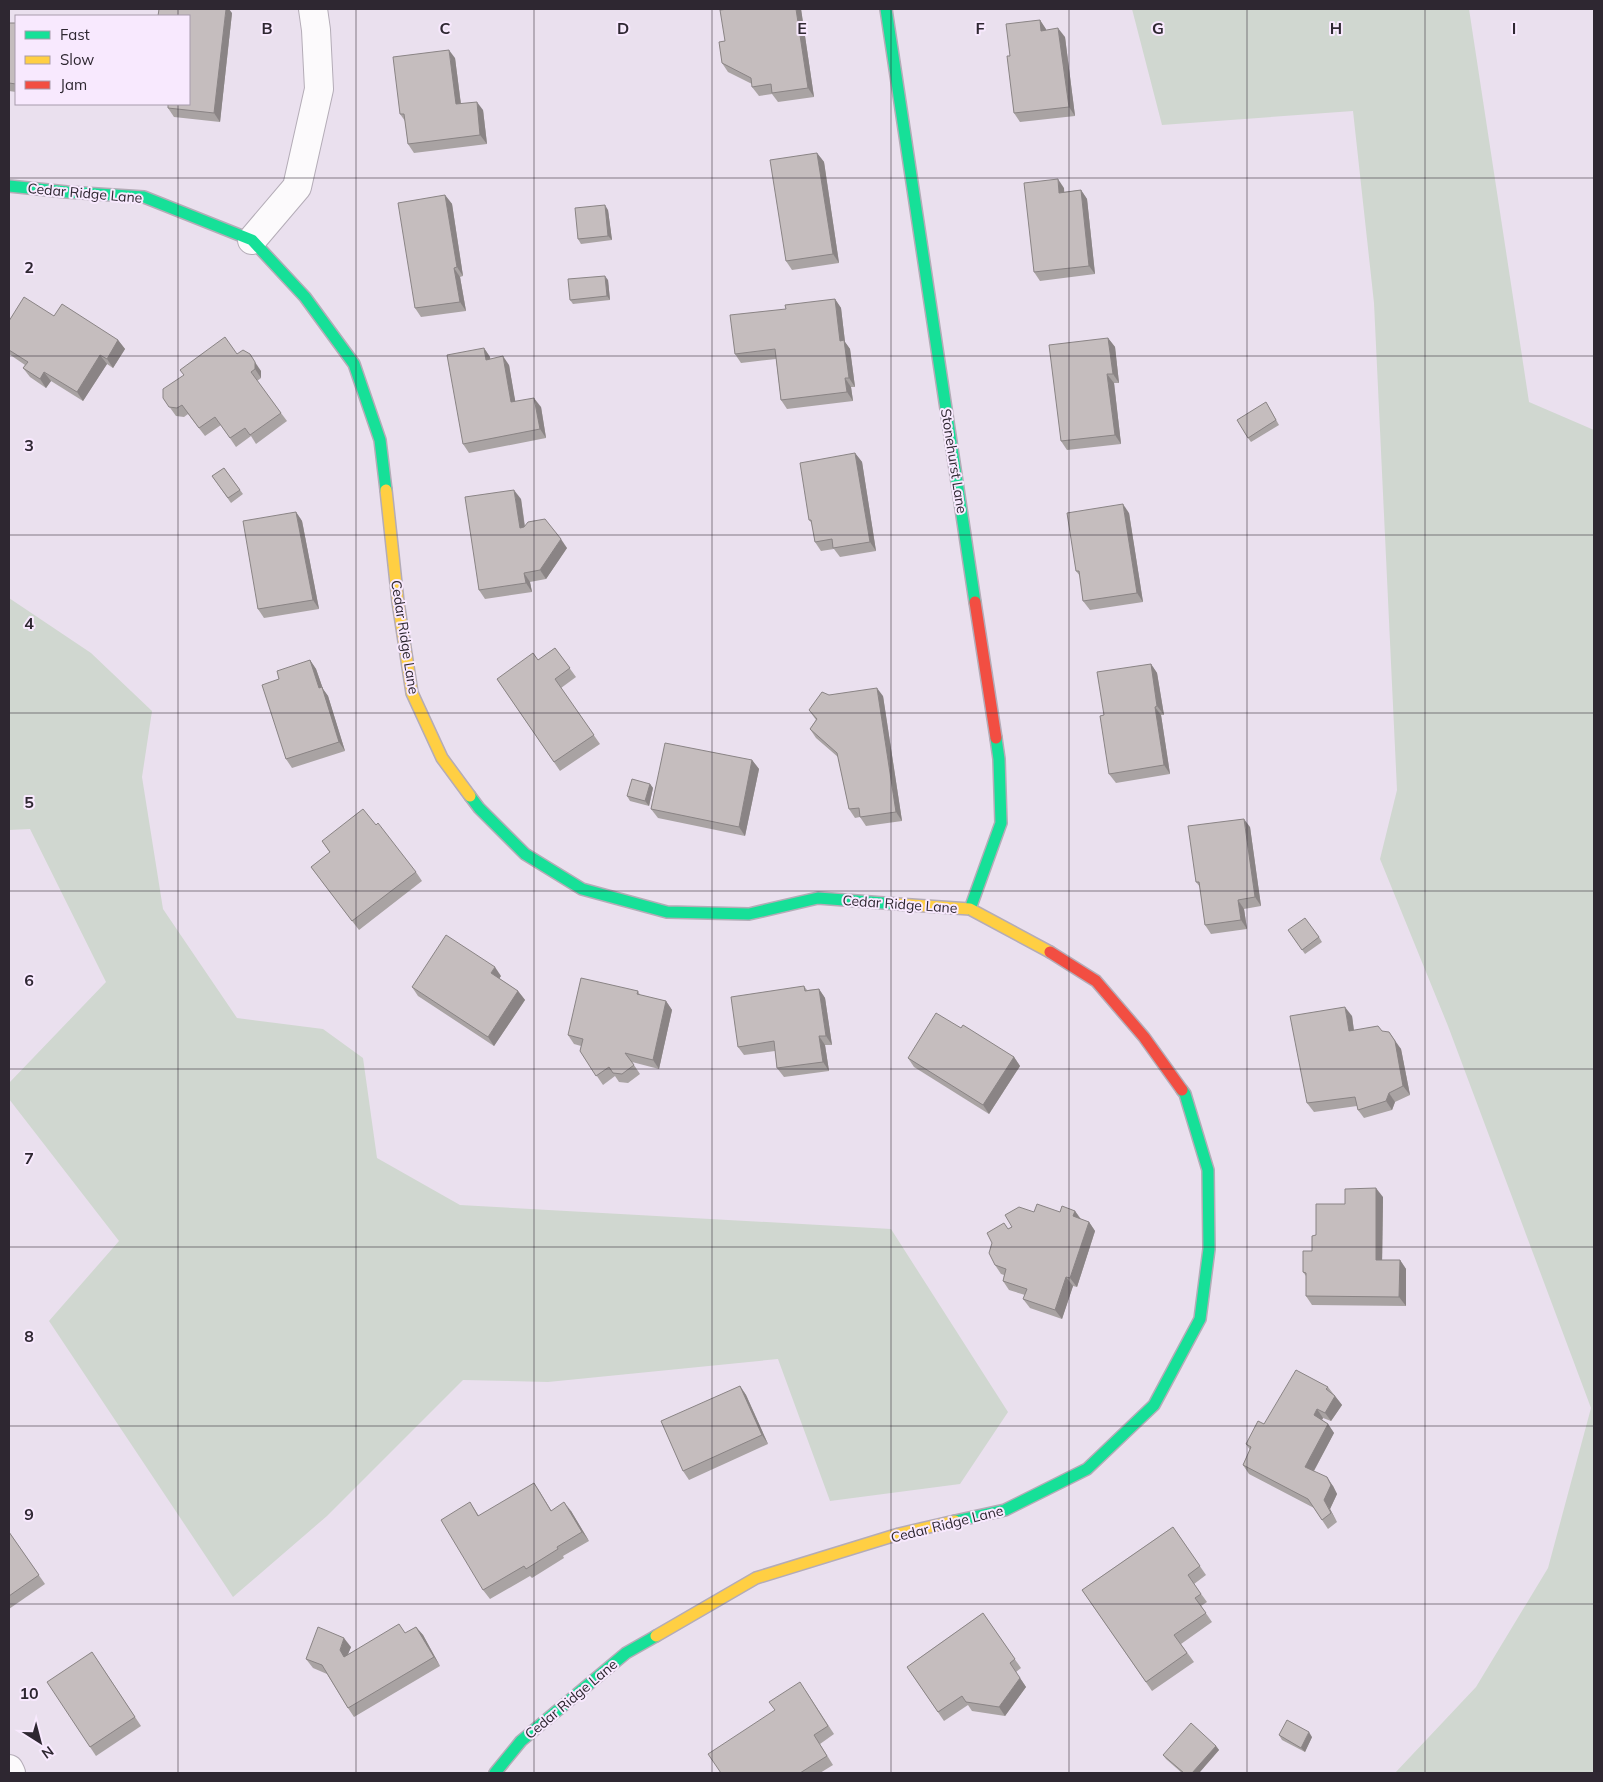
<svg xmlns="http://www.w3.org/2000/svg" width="1603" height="1782" font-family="Mulish,sans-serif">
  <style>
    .green { fill: #d0d7d0 }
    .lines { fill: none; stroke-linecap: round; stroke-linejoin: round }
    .street-casing { stroke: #b4acb7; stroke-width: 30 }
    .fast-casing { stroke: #b4acb7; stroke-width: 14 }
    .slow-casing { stroke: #b4acb7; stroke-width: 14 }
    .jam-casing { stroke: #b4acb7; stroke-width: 14 }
    .street { stroke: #fcfafc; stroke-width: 28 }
    .fast { stroke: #16e098; stroke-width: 11 }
    .slow { stroke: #ffcf43; stroke-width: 11 }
    .jam { stroke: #f24e42; stroke-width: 11 }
    .wall { fill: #a9a3a3 }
    .shaded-wall { fill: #8a8485 }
    .building { fill: #c5bdbe; stroke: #8a8485 }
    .grid { fill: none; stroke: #2e2731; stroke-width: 1; stroke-opacity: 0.55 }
    .labels { text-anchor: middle; stroke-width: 4; stroke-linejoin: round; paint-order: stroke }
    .street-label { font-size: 14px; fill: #2e2731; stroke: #f8e9fe }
    .grid-label { font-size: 16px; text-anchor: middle; font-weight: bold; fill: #2e2731; stroke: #f8e9fe; stroke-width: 4; stroke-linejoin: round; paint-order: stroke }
  </style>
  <rect width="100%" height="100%" fill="#eae0ee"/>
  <g class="green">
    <polygon points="1132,9 1469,9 1529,402 1594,430 1594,1773 1395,1773 1476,1687 1548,1568 1591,1408 1448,1026 1380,859 1397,790 1374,303 1353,111 1162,125"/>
    <polygon points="9,598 91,653 152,711 142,777 163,909 237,1018 323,1029 363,1058 377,1158 460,1205 891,1229 1008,1412 960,1484 830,1501 778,1359 548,1382 463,1380 327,1516 233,1597 49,1321 119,1241 9,1099 9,1083 106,982 30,829 9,830"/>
  </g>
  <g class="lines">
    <defs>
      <g id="street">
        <polyline points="252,240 297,187 319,89 316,30 313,9"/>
        <polyline points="9,1769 11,1773"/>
      </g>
      <g id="fast">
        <polyline points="886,9 975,602"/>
        <polyline points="9,186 67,192 144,197 252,240 305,297 354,364 380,440 386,490"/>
        <polyline points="470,796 479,808 525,854 582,889 667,912 749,914 818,898 897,904"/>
        <polyline points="970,909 1001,823 999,759 996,738"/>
        <polyline points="955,1521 1005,1510 1087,1469 1154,1405 1200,1319 1209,1249 1208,1170 1185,1094 1182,1090"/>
        <polyline points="495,1773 521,1741 626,1653 656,1636"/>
      </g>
      <g id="slow">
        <polyline points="386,490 398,602 412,693 442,758 470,796"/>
        <polyline points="897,904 970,909 1050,952"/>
        <polyline points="656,1636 756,1578 899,1534 955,1521"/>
      </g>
      <g id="jam">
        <polyline points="975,602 996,738"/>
        <polyline points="1050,952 1096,981 1144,1037 1182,1090"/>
      </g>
    </defs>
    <use href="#street" class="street-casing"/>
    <use href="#fast" class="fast-casing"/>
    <use href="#slow" class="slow-casing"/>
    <use href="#jam" class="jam-casing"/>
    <use href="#street" class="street"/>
    <use href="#fast" class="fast"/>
    <use href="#slow" class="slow"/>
    <use href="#jam" class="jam"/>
  </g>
  <g class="wall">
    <polygon points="801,9 814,97 778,102 772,94 759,96 752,87 752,84 728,72 722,63 725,41"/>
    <polygon points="232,13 220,122 174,117 168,108"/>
    <polygon points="1040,20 1046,30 1065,37 1075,116 1020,122 1014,113 1010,56"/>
    <polygon points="9,23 16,23 16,92 9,91"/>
    <polygon points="455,58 461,104 483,110 487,144 414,153 408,144 405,121 400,114"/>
    <polygon points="817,153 824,162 839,263 792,270 786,261"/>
    <polygon points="1064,188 1064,192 1081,190 1087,199 1095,274 1040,281 1034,272"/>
    <polygon points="445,195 452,204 463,276 460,277 466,311 421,317 415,308"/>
    <polygon points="608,210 612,240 581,244 578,239"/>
    <polygon points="608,280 610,300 573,304 570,300"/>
    <polygon points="835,299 841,308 845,342 850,349 855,387 851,387 853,401 787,409 781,400 776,359 741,363 735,354 786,309"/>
    <polygon points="54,316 118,340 125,349 113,368 107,364 83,401 51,381 46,388 30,377 23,368 25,365 9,354 9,321"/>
    <polygon points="1108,338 1115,347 1119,383 1114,383 1121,444 1067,450 1061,441"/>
    <polygon points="484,348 490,357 490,359 509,365 515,401 541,407 546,438 469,453 463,444"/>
    <polygon points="237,354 261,371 261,378 257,381 287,421 256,444 251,436 236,447 221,425 205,436 188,414 184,417 176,416 163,398"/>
    <polygon points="1269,407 1279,425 1251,442 1248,438"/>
    <polygon points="855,453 862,462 876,551 840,557 834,549 821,551 815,542 812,523 809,520"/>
    <polygon points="224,468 243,494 231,503 212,476"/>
    <polygon points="521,499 525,526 567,548 546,579 530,582 532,592 485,599 479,590"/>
    <polygon points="296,512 302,521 319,609 264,618 258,609"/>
    <polygon points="1129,513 1143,602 1090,610 1083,601 1080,576 1076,571"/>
    <polygon points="555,648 576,677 561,688 600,744 560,771 497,679 538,660"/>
    <polygon points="310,660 316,669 323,689 328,696 345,751 292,768 286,759 279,679"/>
    <polygon points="1151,664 1157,673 1164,715 1161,715 1170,774 1116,783 1109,774 1104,715"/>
    <polygon points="829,695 883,696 902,821 866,826 860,817 855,818 849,809 838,757 816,738 810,729 816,720 809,710"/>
    <polygon points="752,760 759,769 745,836 658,818 651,809"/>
    <polygon points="650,784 653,788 649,806 630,801 627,796"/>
    <polygon points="1250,827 1261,906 1244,909 1247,929 1211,934 1205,925 1200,887 1196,882"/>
    <polygon points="322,841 416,872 422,881 359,930 311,867 330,853"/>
    <polygon points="1288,930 1319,937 1322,942 1305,954"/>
    <polygon points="501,976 499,978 518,991 525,1000 494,1046 418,996 412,987"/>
    <polygon points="804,986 807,990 819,989 825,998 832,1045 825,1045 829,1071 784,1077 777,1068 775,1051 744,1055 738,1047"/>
    <polygon points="638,991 640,995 666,1001 672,1010 659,1069 632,1062 640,1074 628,1083 619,1082 615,1076 603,1085 580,1051 581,1046 574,1044 568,1035"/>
    <polygon points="1352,1016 1354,1030 1382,1031 1401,1049 1410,1095 1395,1102 1392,1110 1364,1118 1358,1110 1357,1106 1314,1112 1307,1103"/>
    <polygon points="961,1028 1014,1057 1020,1066 989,1114 914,1067 908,1058"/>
    <polygon points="1383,1197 1382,1260 1400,1260 1406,1269 1406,1306 1312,1305 1306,1296 1306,1276 1303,1272 1312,1251 1316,1235 1345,1204"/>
    <polygon points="1075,1211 1081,1219 1089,1222 1095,1231 1077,1287 1073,1286 1062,1319 1030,1308 1023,1299 1025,1295 1009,1290 1003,1281 1004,1275 1001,1274 995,1265 1008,1229 1034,1212 1060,1212"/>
    <polygon points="740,1386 746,1395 768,1444 689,1480 683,1471"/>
    <polygon points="1328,1387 1342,1405 1331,1421 1323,1418 1322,1420 1328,1424 1334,1433 1314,1471 1333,1486 1337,1494 1330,1509 1337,1522 1328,1529 1314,1508 1249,1474 1243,1465 1250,1450 1246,1444 1264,1424"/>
    <polygon points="534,1483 551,1511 571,1511 589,1541 563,1556 564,1558 532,1578 530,1576 490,1599 483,1590 470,1502 479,1516"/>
    <polygon points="1173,1527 1206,1575 1194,1584 1207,1602 1201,1606 1212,1622 1181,1644 1194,1662 1152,1691 1082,1590"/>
    <polygon points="9,1532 45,1584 9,1609"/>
    <polygon points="983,1613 1021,1668 1016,1672 1026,1687 1005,1716 972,1711 968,1705 944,1721 907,1667"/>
    <polygon points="416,1627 423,1635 440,1666 354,1717 348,1708 327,1674 313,1668 306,1659 351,1647 348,1654 406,1633"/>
    <polygon points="98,1661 141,1726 96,1756 90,1747"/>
    <polygon points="806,1691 834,1734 820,1744 833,1765 820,1773 721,1773"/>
    <polygon points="1279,1735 1312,1737 1305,1752 1282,1740"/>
    <polygon points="1216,1746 1219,1750 1199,1773 1182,1773 1166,1759 1163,1755"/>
  </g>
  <g class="shaded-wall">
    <polygon points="226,9 229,9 232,13 220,122 214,113"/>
    <polygon points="796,9 801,9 814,97 808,88"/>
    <polygon points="1040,20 1046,29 1047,40 1041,31"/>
    <polygon points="1058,28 1065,37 1075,116 1069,107"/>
    <polygon points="449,50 455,58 462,113 456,104"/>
    <polygon points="477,102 483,110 487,144 480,135"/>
    <polygon points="817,153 824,162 839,263 833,254"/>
    <polygon points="1058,179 1064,188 1065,202 1059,193"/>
    <polygon points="1081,190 1087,199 1095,274 1089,266"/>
    <polygon points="445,195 452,204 463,276 457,267"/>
    <polygon points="605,205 608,210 612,240 608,236"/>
    <polygon points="454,268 460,277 466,311 460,302"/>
    <polygon points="605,276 608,280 610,300 607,296"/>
    <polygon points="835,299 841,308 845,342 850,349 855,387 849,378 840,341"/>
    <polygon points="1108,338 1115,347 1119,383 1113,374"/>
    <polygon points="118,340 125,349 113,368 107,359"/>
    <polygon points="484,348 490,357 492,369 486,360"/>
    <polygon points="100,355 107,364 83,401 77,392"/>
    <polygon points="503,356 509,365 517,411 511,402"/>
    <polygon points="255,362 261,371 261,378 255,369"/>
    <polygon points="44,372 51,381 46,388 40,379"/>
    <polygon points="1107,374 1114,383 1121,444 1115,435"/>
    <polygon points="845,378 851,387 853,401 847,392"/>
    <polygon points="534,398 541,407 546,438 540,429"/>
    <polygon points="855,453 862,462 876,551 870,542"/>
    <polygon points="514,490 521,499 526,537 520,528"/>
    <polygon points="1123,504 1129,513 1143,602 1137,593"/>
    <polygon points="296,512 302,521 319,609 313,600"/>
    <polygon points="561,539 567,548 546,579 540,570"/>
    <polygon points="524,573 530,582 532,592 526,583"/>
    <polygon points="310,660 316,669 323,689 328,696 345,751 339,742 319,688"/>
    <polygon points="1151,664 1157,673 1164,715 1157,706"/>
    <polygon points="877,688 883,696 902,821 896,812"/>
    <polygon points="1155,707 1161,715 1170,774 1164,765"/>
    <polygon points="752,760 759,769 745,836 739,827"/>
    <polygon points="650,784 653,788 649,806 645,801"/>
    <polygon points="1244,819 1250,827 1261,906 1255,897"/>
    <polygon points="1238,900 1244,909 1247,929 1241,920"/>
    <polygon points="495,967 501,976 497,982 491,973"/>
    <polygon points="819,989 825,998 832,1045 826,1036"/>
    <polygon points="518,991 525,1000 494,1046 488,1037"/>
    <polygon points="666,1001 672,1010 659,1069 653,1060"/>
    <polygon points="1345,1007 1352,1016 1355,1040 1349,1031"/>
    <polygon points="1389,1032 1401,1049 1410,1095 1403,1086"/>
    <polygon points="819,1036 825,1045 829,1071 823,1062"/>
    <polygon points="1014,1057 1020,1066 989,1114 983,1105"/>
    <polygon points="1389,1093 1395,1102 1392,1110 1386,1101"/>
    <polygon points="1376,1188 1383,1197 1382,1269 1376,1260"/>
    <polygon points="1075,1211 1081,1220 1073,1216"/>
    <polygon points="1089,1222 1095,1231 1077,1287 1070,1278"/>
    <polygon points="1400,1260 1406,1269 1406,1306 1399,1297"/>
    <polygon points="1066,1277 1073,1286 1062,1319 1055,1310"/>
    <polygon points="740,1386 746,1395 768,1444 762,1435"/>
    <polygon points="1335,1396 1342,1405 1331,1421 1325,1413"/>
    <polygon points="1317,1409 1323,1418 1320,1424 1314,1415"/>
    <polygon points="1328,1424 1334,1433 1311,1476 1305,1467"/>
    <polygon points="1327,1477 1333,1486 1337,1494 1330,1509 1337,1522 1324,1500"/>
    <polygon points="534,1483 540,1492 557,1520 551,1511"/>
    <polygon points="564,1502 571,1511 589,1541 582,1532"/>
    <polygon points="416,1627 423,1635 440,1666 434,1657"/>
    <polygon points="344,1638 351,1647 346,1659 344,1657 340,1650"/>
    <polygon points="1020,1678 1026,1687 1005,1716 999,1707"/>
    <polygon points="1309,1732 1312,1737 1305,1752 1301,1748"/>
    <polygon points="1216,1746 1219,1750 1199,1773 1192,1773"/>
  </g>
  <g class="building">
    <polygon points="159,9 226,9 214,113 168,108 168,104 189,104 189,16 158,16"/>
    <polygon points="728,9 796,9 808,88 772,93 771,84 752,87 751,78 722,63 719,42 725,41 720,10"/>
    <polygon points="1040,20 1041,31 1058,28 1069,107 1014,113 1007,56 1010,56 1006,24"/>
    <polygon points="9,23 16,23 16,84 9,83"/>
    <polygon points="449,50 456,104 477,102 480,135 408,144 404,114 400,114 393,57"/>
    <polygon points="817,153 833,254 786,261 770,160"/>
    <polygon points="1058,179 1059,193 1081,190 1089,266 1034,272 1024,183"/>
    <polygon points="445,195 457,267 454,268 460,302 415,308 398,203"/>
    <polygon points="605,205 608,236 578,239 575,208"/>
    <polygon points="605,276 607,296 570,300 568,279"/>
    <polygon points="24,297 54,316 62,304 118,340 107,359 100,355 77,392 44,372 40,379 23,368 28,362 9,350 9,321"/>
    <polygon points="835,299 840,341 844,340 849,378 845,378 847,392 781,400 775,349 735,354 730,315 786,309 785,305"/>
    <polygon points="225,337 237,354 243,350 250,354 255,362 255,369 251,372 281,413 250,435 245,428 230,438 215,417 199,428 182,405 177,408 169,407 163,398 163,389 184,375 180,370"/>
    <polygon points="1108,338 1113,374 1107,374 1115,435 1061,441 1049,345"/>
    <polygon points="484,348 486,360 503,356 511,402 534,398 540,429 463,444 447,355"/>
    <polygon points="1266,402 1276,420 1248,438 1237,420"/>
    <polygon points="855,453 870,542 833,548 832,539 815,542 811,520 809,520 800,463"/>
    <polygon points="224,468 240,490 228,498 212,476"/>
    <polygon points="514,490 520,528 524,527 528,522 545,519 561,539 540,570 524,573 526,583 479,590 465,497"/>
    <polygon points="1123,504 1137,593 1083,601 1079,571 1076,571 1067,513"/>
    <polygon points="296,512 313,600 258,609 243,521"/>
    <polygon points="555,648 570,668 555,679 594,735 554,762 497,679 533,653 538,660"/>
    <polygon points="310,660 319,688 322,687 339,742 286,759 262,685 279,679 277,671"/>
    <polygon points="1151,664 1157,706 1155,707 1164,765 1109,774 1100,716 1104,715 1097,672"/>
    <polygon points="877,688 896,812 860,817 859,808 849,809 837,753 810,729 817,719 809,710 822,692 829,695"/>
    <polygon points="665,743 752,760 739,827 651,809"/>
    <polygon points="632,779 650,784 645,801 627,796"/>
    <polygon points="363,809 376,825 378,823 416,872 352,921 311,867 330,852 322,841"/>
    <polygon points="1244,819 1255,897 1238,900 1241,920 1205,925 1199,882 1196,882 1188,826"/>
    <polygon points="1305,918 1319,937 1302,950 1288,930"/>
    <polygon points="446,935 495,967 491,973 518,991 488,1037 412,987"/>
    <polygon points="581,978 638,991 637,994 666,1001 653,1060 625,1053 634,1065 622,1074 613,1073 609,1067 596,1076 580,1051 583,1039 568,1035"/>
    <polygon points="804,986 805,991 819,989 826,1036 819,1036 823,1062 777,1068 774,1041 738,1047 731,997"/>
    <polygon points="1345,1007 1349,1031 1378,1026 1382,1031 1389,1032 1395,1041 1403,1086 1389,1093 1386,1101 1358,1110 1355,1097 1307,1103 1290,1016"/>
    <polygon points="936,1013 961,1028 963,1025 1014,1057 983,1105 908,1058"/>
    <polygon points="1376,1188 1376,1260 1400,1260 1399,1297 1306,1296 1306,1273 1303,1272 1303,1251 1312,1251 1312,1236 1316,1235 1316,1204 1345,1204 1345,1189"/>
    <polygon points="1037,1204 1060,1212 1062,1206 1075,1211 1073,1216 1089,1222 1070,1278 1066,1277 1055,1310 1023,1299 1027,1289 1003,1281 1006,1269 995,1265 989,1253 992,1243 987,1233 1004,1223 1008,1229 1012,1227 1005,1215 1019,1207 1034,1212"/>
    <polygon points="1296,1370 1328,1387 1326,1389 1335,1396 1325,1413 1317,1409 1314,1415 1328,1424 1305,1467 1327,1477 1331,1485 1324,1500 1331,1513 1322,1520 1308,1499 1243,1465 1251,1447 1246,1444 1258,1421 1264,1424"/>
    <polygon points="740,1386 762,1435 683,1471 661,1421"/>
    <polygon points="534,1483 551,1511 564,1502 582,1532 557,1547 558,1549 526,1569 524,1566 483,1590 441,1520 470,1502 478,1516"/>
    <polygon points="1173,1527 1200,1566 1188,1575 1201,1594 1195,1598 1206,1613 1174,1635 1187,1653 1146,1682 1082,1590"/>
    <polygon points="9,1532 39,1575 9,1596"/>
    <polygon points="983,1613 1015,1659 1010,1663 1020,1678 999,1707 966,1702 962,1696 938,1712 907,1667"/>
    <polygon points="399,1624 405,1633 416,1627 434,1657 348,1708 322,1665 306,1659 318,1627 344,1638 340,1650 344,1657"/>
    <polygon points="92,1652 135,1717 90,1747 47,1682"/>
    <polygon points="800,1682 828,1726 814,1735 827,1756 800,1773 721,1773 708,1754 775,1710 769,1702"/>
    <polygon points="1287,1720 1309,1732 1301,1748 1279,1735"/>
    <polygon points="1191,1723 1216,1746 1192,1773 1184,1773 1163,1755"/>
  </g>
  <path class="grid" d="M178 9V16M356 9V1773M534 9V1773M712 9V1773M891 9V1773M1069 9V1773M1247 9V1773M1425 9V1773M178 104V1773M9 178H1594M9 356H1594M9 535H1594M9 713H1594M9 891H1594M9 1069H1594M9 1247H1594M9 1426H1594M9 1604H1594"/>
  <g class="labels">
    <g class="street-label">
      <text transform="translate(85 193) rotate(5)" y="5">Cedar Ridge Lane</text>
      <text transform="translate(954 461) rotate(81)" y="5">Stonehurst Lane</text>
      <text transform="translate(405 637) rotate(81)" y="5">Cedar Ridge Lane</text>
      <text transform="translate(900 904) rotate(4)" y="5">Cedar Ridge Lane</text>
      <text transform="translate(947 1524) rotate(-14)" y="5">Cedar Ridge Lane</text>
      <text transform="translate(571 1699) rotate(-40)" y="5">Cedar Ridge Lane</text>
    </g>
  </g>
  <g class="grid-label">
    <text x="267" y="34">B</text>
    <text x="445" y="34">C</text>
    <text x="623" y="34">D</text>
    <text x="802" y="34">E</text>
    <text x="980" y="34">F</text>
    <text x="1158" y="34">G</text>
    <text x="1336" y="34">H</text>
    <text x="1514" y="34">I</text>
    <text x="29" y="273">2</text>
    <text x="29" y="451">3</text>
    <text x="29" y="629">4</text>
    <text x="29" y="808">5</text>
    <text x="29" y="986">6</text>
    <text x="29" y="1164">7</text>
    <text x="29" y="1342">8</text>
    <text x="29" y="1520">9</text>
    <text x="29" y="1699">10</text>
  </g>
  <rect width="1603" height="1782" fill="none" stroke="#2e2731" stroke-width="20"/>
  <rect x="15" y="15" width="175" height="90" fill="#f8e9fe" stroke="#a79bac"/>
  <rect x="25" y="31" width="25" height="8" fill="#16e098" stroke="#a79bac"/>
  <text x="60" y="40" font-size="15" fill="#2e2731">Fast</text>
  <rect x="25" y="56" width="25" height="8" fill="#ffcf43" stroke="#a79bac"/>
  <text x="60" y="65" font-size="15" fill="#2e2731">Slow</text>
  <rect x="25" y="81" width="25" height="8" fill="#f24e42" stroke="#a79bac"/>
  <text x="60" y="90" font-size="15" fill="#2e2731">Jam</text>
  <g transform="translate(40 1742) rotate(144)" stroke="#f8e9fe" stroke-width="4" paint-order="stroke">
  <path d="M0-4L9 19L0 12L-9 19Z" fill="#2e2731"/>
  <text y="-8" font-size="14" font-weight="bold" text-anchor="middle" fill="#2e2731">N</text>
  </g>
</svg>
